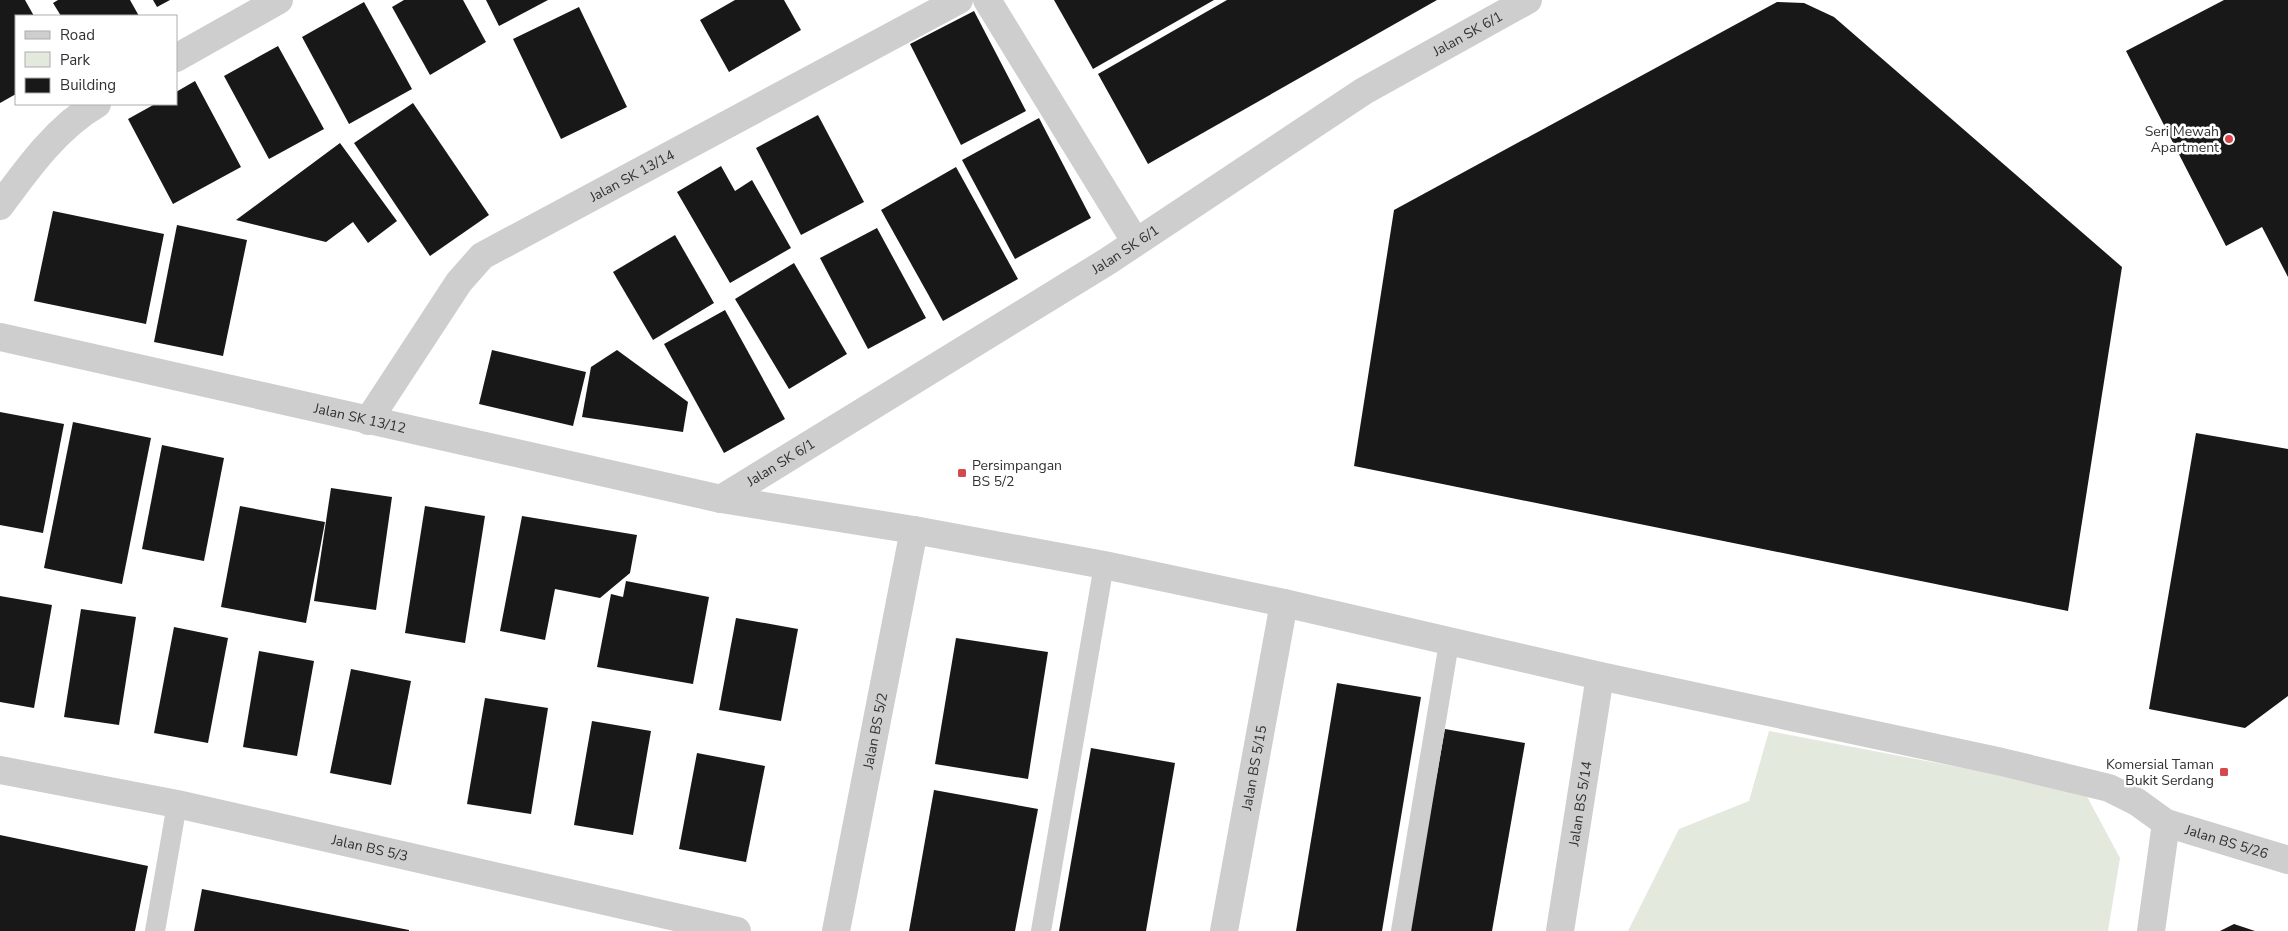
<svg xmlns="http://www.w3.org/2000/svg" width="2288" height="931" font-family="'Nunito Sans',sans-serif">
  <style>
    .green { fill: #e4e9de }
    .building { fill: #181818 }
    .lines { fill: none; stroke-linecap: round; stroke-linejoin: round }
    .service { stroke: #cecece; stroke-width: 20 }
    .minor { stroke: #cecece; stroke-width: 28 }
    .tertiary { stroke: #cecece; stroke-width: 28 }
    .poi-dot { fill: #d4484e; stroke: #fff; stroke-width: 2 }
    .labels { text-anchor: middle; stroke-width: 5; stroke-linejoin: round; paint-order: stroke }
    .street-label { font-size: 14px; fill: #313131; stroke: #fff }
    .poi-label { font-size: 14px; fill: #313131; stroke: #fff; text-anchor: end }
  </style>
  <rect width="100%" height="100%" fill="#fff"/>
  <polygon class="green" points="1769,731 2084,791 2120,858 2108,931 1628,931 1679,829 1749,801"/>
  <g class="building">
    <polygon points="0,0 25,0 34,16 16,16 16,94 0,103"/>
    <polygon points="58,0 130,0 139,16 61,16 53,3"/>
    <polygon points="153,0 170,0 157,7"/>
    <polygon points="404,0 463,0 486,42 430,75 392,7"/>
    <polygon points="486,0 548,0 499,26"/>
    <polygon points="735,0 784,0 801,30 729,72 700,20"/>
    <polygon points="1054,0 1214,0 1093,69"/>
    <polygon points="1227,0 1437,0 1148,164 1098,74"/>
    <polygon points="2224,0 2288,0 2288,277 2262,227 2226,246 2126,51"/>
    <polygon points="364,2 412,89 349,124 302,37"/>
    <polygon points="1777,2 1804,3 1834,17 2122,267 2068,611 1354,466 1394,210"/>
    <polygon points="579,7 627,107 561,139 513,39"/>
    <polygon points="974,11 1026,111 961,145 910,44"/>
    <polygon points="278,46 324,129 269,159 224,76"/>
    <polygon points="195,81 241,167 173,204 128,119 155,104 176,104 176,92"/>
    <polygon points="413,103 489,215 430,256 354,143"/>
    <polygon points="818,115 864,202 801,235 756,148"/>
    <polygon points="1039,118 1091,218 1015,259 962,160"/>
    <polygon points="340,143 397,221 368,243 353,222 326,242 236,220"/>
    <polygon points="721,166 735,191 752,180 791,248 730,283 677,192"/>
    <polygon points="956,167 1018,279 943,321 881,210"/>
    <polygon points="53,211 164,234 146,324 34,301"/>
    <polygon points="177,225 247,240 223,356 154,342"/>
    <polygon points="877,228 926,318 868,349 820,258"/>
    <polygon points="675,235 714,303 653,340 613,272"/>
    <polygon points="794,263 847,354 789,389 735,299"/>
    <polygon points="725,310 785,419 724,453 664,344"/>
    <polygon points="492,350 586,372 573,426 479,404"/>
    <polygon points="617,350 688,402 683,432 582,417 591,367"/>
    <polygon points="0,412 64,424 43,533 0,525"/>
    <polygon points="73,422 151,438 122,584 44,568"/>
    <polygon points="2196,433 2288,449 2288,696 2245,728 2149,709"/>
    <polygon points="162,445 224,458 204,561 142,549"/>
    <polygon points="331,488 392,497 376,610 314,601"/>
    <polygon points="240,506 325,522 306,623 221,607"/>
    <polygon points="425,506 485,516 465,643 405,633"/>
    <polygon points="522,516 637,535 630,573 600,598 555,589 545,640 500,631"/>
    <polygon points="626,581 709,597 693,684 597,667 611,594 623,597"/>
    <polygon points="0,596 52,605 34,708 0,702"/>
    <polygon points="81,609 136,617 119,725 64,717"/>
    <polygon points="736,618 798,629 781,721 719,710"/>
    <polygon points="174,627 228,638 208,743 154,733"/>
    <polygon points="956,638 1048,652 1028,779 935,764"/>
    <polygon points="259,651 314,661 297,756 243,747"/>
    <polygon points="351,669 411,681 391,785 330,773"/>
    <polygon points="1337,683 1421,697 1382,931 1296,931"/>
    <polygon points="485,698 548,708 531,814 467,804"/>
    <polygon points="592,721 651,731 633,835 574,825"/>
    <polygon points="1445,729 1525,743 1492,931 1409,931"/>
    <polygon points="1091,748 1175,763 1146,931 1059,931"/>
    <polygon points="697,753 765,766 746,862 679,849"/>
    <polygon points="934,790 1038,809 1015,931 909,931"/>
    <polygon points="0,835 148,866 135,931 0,931"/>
    <polygon points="202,889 409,930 409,931 194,931"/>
    <polygon points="2234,924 2255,931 2220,931"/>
  </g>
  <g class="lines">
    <g class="service">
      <polyline points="155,931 177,804"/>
      <polyline points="1041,931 1104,565"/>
      <polyline points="1401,931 1449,643"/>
    </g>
    <g class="minor">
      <polyline points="987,0 1135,241"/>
      <polyline points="176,58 279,0"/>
      <path d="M0 206C27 169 57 127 97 104"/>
      <path id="s1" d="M368 421 459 282 482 256 959 0"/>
      <path id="s2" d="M721 499 914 530 1104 565 1284 603 1600 676 2002 762 2109 788 2137 802 2166 823 2288 860"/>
      <path id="s3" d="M0 770 177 804 737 931"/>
      <path id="s4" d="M836 931 914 530"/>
      <path id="s5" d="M1224 931 1284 603"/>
      <path id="s6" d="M1560 931 1600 676"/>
      <polyline points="2151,931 2166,823"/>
    </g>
    <path class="tertiary" id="s7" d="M0 337 721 499 1108 261 1364 91 1528 0"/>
  </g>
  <g class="poi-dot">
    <circle cx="2229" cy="139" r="5"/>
    <rect x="957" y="468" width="10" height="10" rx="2.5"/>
    <rect x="2219" y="767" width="10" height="10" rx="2.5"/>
  </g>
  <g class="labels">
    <g class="street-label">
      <text dy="5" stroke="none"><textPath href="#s7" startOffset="1619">Jalan SK 6/1</textPath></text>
      <text dy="5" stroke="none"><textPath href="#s1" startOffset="371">Jalan SK 13/14</textPath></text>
      <text dy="5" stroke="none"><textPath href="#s7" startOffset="1214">Jalan SK 6/1</textPath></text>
      <text dy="5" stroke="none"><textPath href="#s7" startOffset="369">Jalan SK 13/12</textPath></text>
      <text dy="5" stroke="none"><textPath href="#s7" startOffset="809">Jalan SK 6/1</textPath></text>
      <text dy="5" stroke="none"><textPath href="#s4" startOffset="204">Jalan BS 5/2</textPath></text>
      <text dy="5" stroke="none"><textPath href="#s5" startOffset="166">Jalan BS 5/15</textPath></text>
      <text dy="5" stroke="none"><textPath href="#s6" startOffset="129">Jalan BS 5/14</textPath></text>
      <text dy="5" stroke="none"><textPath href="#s2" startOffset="1549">Jalan BS 5/26</textPath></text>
      <text dy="5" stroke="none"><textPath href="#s3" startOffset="378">Jalan BS 5/3</textPath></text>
    </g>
    <g class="poi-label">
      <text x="2219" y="136">Seri Mewah<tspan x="2219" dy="16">Apartment</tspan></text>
      <text x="972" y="470" text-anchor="start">Persimpangan<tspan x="972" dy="16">BS 5/2</tspan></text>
      <text x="2214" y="769">Komersial Taman<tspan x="2214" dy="16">Bukit Serdang</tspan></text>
    </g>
  </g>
  <rect x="15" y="15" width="162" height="90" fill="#ffffff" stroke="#adadad"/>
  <rect x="25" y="31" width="25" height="8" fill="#cecece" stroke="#adadad"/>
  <text x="60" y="40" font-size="15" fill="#313131">Road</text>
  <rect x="25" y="52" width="25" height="15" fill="#e4e9de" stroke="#adadad"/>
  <text x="60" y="65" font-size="15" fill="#313131">Park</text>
  <rect x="25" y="78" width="25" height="15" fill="#181818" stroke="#adadad"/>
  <text x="60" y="90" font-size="15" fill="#313131">Building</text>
</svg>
